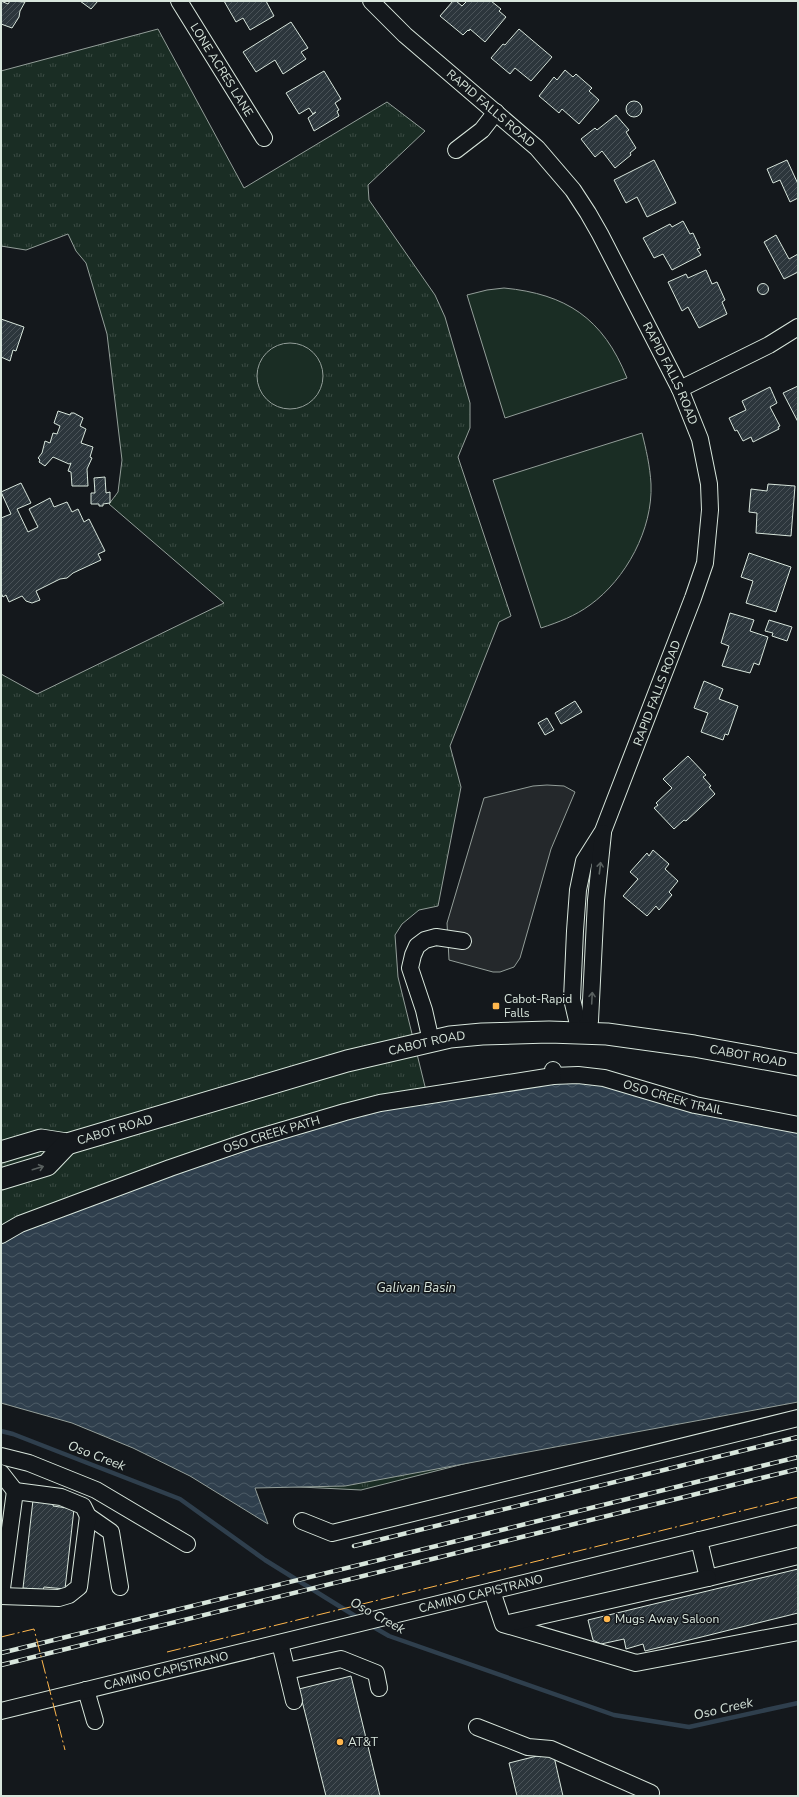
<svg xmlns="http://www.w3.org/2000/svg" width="799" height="1797" font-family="'Nunito Sans',sans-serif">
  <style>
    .grass { fill: url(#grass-tufts); stroke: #939e99 }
    .pitch { fill: #1a2d24; stroke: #939e99 }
    .parking { fill: #24282b; stroke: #939e99 }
    .water { fill: url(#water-waves); stroke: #939e99 }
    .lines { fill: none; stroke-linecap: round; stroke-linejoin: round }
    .stream { stroke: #2f3f4d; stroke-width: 4.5 }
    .building { fill: url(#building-hatch); stroke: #d8e6dc }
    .minor-casing { stroke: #d8e6dc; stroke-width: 18 }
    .major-casing { stroke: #d8e6dc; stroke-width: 23 }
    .minor { stroke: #14181c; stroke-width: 16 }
    .major { stroke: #14181c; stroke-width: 21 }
    .rail-casing { stroke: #d8e6dc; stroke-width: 4.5 }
    .rail { stroke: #14181c; stroke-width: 3; stroke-dasharray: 9; stroke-linecap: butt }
    .power { stroke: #ffb74d; stroke-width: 1; stroke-dasharray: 14 3 2 3; stroke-linecap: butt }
    .oneway { stroke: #59605f }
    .poi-dot { fill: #ffb74d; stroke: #14181c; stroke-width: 1.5 }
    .labels { text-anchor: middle; stroke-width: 3; stroke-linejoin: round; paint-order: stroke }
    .street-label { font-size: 12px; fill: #d8e6dc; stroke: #14181c }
    .poi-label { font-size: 12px; fill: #d8e6dc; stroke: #14181c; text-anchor: start }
    .water-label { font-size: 13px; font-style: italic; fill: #d8e6dc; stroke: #14181c }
  </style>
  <defs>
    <pattern id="grass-tufts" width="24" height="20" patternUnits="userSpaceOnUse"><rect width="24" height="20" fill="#1a2d24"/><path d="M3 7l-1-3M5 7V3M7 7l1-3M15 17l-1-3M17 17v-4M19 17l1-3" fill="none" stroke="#3b4b43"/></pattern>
    <pattern id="water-waves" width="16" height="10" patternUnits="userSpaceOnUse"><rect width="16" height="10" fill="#2f3f4d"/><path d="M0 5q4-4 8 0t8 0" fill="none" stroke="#4c5b66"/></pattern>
    <pattern id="building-hatch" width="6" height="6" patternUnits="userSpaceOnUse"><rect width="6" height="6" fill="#2c363c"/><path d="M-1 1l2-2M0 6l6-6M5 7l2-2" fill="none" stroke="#4a5358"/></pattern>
  </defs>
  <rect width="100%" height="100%" fill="#14181c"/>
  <polygon class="grass" points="158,29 244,188 387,102 425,131 368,185 369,200 435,295 445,317 470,403 470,428 458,457 511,616 499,622 450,746 461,787 438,906 419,910 402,924 395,935 398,977 435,1127 798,1379 361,1490 260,1485 1,1366 1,674 37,694 224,603 109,504 118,492 122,460 107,334 86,263 76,251 68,234 26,250 1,246 1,71"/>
  <g class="pitch">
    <path d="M504 288C566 294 603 318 627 378L505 418 467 295 487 290Z"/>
    <circle cx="290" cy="376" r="33"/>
    <path d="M642 433C646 449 650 466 651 484 653 529 626 579 590 605 575 616 559 622 541 628L493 480Z"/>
  </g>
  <polygon class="parking" points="547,785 564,786 575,792 551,849 520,958 514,967 500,972 493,972 449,960 447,923 484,798 533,786"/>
  <polygon class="water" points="582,1081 604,1085 798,1132 798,1402 345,1486 255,1488 268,1524 190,1476 133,1448 72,1423 1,1403 1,1241 9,1236 104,1197 374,1109 559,1083"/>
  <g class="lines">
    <g class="stream">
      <polyline points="1,1431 13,1434 180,1499 265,1560 360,1619"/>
      <polyline points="370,1625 389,1636 614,1715 689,1727 798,1703"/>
    </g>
  </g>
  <g class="building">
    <polygon points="1,1 8,4 10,1 25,2 20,11 19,17 12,28 1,24"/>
    <polygon points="80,1 98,1 91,9"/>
    <polygon points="224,1 266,1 274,16 250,30 243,18 236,22"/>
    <polygon points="453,1 456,1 462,6 467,1 491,1 501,9 499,11 506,17 485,42 470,29 469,31 468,30 463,35 440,16"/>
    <polygon points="291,22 308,48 301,52 306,59 283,74 275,60 256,72 243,52"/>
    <polygon points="519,29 552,57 531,81 515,68 510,74 491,58 503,44 505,45"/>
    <polygon points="565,70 573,77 576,74 592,88 589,91 599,100 579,124 562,109 559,113 539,96 554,77 557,80"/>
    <polygon points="324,71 341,99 335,103 339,110 337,111 339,116 314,131 308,118 316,112 313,114 309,108 299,114 286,93"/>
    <circle cx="634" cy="109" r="8"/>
    <polygon points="616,115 629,130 626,132 636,148 630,153 631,155 615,168 602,151 595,157 581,139 595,128 597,130"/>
    <polygon points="654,160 676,203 647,217 637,197 626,203 614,180"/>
    <polygon points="787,160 798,184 798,198 790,202 780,180 773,183 767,169"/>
    <polygon points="683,221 690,234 693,233 700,248 697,249 701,255 672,270 663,254 654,258 643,238 670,224 672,227"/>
    <polygon points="776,235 789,259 798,254 798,272 784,279 764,242"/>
    <polygon points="706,270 712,284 717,282 725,300 722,302 727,314 699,328 688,307 682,311 668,282 686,274 688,278"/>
    <circle cx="763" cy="289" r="5.5"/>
    <polygon points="1,319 24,327 16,351 13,350 10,361 1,357"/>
    <polygon points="798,386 798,422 783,393"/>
    <polygon points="770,387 777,403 770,407 780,426 778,427 779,429 753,442 751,437 743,441 737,430 735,431 729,418 746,410 742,401"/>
    <polygon points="58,411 70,415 71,413 74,413 83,418 80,426 86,429 81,443 93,447 90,457 92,458 87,469 88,486 72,486 71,472 68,471 71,463 69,464 53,457 45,466 39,462 40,460 38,458 42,453 45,441 50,443 53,433 57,434 60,426 54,423"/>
    <polygon points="105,477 106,493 110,492 110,503 103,504 103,506 99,506 99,504 91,504 91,493 95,493 94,478"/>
    <polygon points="21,483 31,503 17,509 28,532 38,527 29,509 50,498 54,507 67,502 72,512 78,509 84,522 89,519 105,551 98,554 101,560 73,573 67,578 60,579 36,591 40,600 32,603 26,601 22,596 9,602 6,595 3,597 1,593 1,518 11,514 1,492"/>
    <polygon points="768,484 795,486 791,536 756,533 757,513 749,512 751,489 767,491"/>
    <polygon points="749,553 791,567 776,612 746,603 753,581 741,577"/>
    <polygon points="730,613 754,620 750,631 768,637 759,665 754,663 750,673 722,666 729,646 721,643"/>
    <polygon points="769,620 792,627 787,641 772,636 773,633 765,631"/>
    <polygon points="704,681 723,689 719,699 738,706 728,735 725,734 723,740 701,732 708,713 694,708"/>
    <polygon points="575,701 582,712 561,724 555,713"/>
    <polygon points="547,718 554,730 545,735 538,723"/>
    <polygon points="688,756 706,775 703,777 711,786 709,787 715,794 686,821 684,820 674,829 654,808 658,805 656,803 672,788 663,779"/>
    <polygon points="653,850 669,864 665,869 678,881 669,892 672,895 659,910 656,906 647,916 623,896 638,879 630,872 647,853 649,856"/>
    <polygon points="33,1500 54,1502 53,1506 74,1509 65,1589 44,1587 43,1590 23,1588"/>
    <polygon points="798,1569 798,1613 645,1651 643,1644 626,1649 624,1639 601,1644 593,1640 588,1620"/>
    <polygon points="351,1676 380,1796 326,1796 299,1689"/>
    <polygon points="553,1752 563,1796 517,1796 509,1763"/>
  </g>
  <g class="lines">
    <defs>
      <g id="minor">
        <path id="s1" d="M179 1 264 138"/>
        <path id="s2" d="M371 1 405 35 537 148 573 190 588 213 600 234 680 389 700 439 709 484 710 510 705 563 693 598 603 831 584 861 578 890 575 931 572 999 580 1033"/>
        <polyline points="456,150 482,130 496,112"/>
        <polyline points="680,389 769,345 798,327"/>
        <polyline points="580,1033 590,1021 596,900 603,833"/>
        <polyline points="431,1041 424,1010 410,968 413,955 417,946 425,940 436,937 463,941"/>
        <path id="s3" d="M553 1070V1076L578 1075 604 1078 695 1105 798 1125"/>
        <path id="s4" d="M1 1235 20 1224 170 1168 257 1138 345 1112 380 1103 553 1076"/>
        <polyline points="1,1456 29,1463 96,1490 187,1544"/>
        <polyline points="1,1473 15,1491"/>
        <polyline points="302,1521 332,1533 798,1418"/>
        <polyline points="699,1540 708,1578 798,1556"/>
        <polyline points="492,1591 503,1624 636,1663 798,1632"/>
        <polyline points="1,1596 15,1491 61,1497 83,1506 88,1516 111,1532 120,1587"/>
        <polyline points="1,1596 59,1598 69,1595 79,1587 88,1516"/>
        <polyline points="505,1624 708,1578"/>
        <polyline points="280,1643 294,1701"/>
        <polyline points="287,1671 341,1659 376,1673 379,1688"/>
        <polyline points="86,1690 95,1721"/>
        <path id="s5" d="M1 1711 798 1516"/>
        <polyline points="477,1727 528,1747 551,1749 651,1793"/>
      </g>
      <g id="major">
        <path id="s6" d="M1 1152 41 1140 67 1144 347 1061 450 1037 482 1034 549 1032 607 1034 694 1046 798 1065"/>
        <polyline points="1,1179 47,1165 67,1144"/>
      </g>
    </defs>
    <use href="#minor" class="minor-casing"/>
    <use href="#major" class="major-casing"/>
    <use href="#minor" class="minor"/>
    <use href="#major" class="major"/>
    <defs>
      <g id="rail">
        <polyline points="354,1546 798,1437"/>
        <polyline points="1,1653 798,1457"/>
        <polyline points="1,1665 798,1469"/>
      </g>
    </defs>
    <use href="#rail" class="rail-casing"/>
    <use href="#rail" class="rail"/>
    <g class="power">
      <polyline points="1,1637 34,1629 65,1750"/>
      <polyline points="167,1652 798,1497"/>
    </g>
  </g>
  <defs><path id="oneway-shaft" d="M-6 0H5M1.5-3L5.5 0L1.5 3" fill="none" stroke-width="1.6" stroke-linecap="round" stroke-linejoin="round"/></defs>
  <g class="oneway">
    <use href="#oneway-shaft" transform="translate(600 868) rotate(-83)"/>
    <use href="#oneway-shaft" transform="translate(592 998) rotate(-87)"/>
    <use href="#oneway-shaft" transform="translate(38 1168) rotate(-17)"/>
  </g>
  <g class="poi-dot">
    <rect x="492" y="1002" width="8" height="8" rx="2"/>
    <circle cx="607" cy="1619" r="4"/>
    <circle cx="340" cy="1742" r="4"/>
  </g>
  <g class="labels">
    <g class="street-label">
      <text dy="4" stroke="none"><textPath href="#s1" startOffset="81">LONE ACRES LANE</textPath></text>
      <text dy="4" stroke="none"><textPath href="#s2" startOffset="161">RAPID FALLS ROAD</textPath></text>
      <text dy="4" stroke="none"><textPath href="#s2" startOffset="485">RAPID FALLS ROAD</textPath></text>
      <text transform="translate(657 693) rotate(-69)" y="4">RAPID FALLS ROAD</text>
      <text dy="4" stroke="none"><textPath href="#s6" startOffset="442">CABOT ROAD</textPath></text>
      <text dy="4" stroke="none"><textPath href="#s6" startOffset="766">CABOT ROAD</textPath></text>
      <text dy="4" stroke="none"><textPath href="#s3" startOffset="129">OSO CREEK TRAIL</textPath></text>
      <text dy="4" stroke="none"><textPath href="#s6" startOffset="118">CABOT ROAD</textPath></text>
      <text dy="4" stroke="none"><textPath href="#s4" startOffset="289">OSO CREEK PATH</textPath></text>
      <text dy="4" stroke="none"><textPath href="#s5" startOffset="494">CAMINO CAPISTRANO</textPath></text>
      <text dy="4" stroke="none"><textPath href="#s5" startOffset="170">CAMINO CAPISTRANO</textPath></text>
    </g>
    <g class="poi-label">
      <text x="504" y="1003">Cabot-Rapid<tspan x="504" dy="14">Falls</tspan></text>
      <text x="615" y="1623">Mugs Away Saloon</text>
      <text x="348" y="1746">AT&amp;T</text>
    </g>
    <g class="water-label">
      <text x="416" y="1292">Galivan Basin</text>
      <text transform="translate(97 1455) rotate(21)" y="5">Oso Creek</text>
      <text transform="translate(378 1615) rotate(29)" y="5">Oso Creek</text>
      <text transform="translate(723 1708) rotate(-13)" y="5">Oso Creek</text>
    </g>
  </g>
  <rect width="799" height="1797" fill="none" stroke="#d8e6dc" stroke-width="4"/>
</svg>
